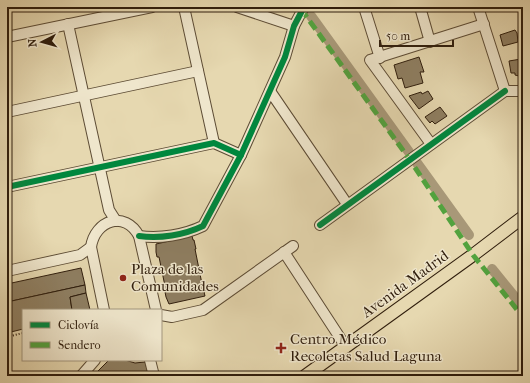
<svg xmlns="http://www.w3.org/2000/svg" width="530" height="383" font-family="'IM FELL French Canon',serif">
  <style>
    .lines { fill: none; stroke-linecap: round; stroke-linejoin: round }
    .canal { stroke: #a89878; stroke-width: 10 }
    .building { fill: #8e7e61; stroke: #2f1d0c }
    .minor-casing { stroke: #5d4c35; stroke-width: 12 }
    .major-casing { stroke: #2f1d0c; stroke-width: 14 }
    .path { stroke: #2f1d0c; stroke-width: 2; stroke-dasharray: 1 2; stroke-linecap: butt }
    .minor { stroke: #efe6cc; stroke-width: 10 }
    .major { stroke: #e6d8b0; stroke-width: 12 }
    .quiet { stroke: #52a23e; stroke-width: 5; stroke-dasharray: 10 5; stroke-linecap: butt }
    .cycleway-casing { stroke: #efe6cc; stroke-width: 8 }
    .cycleway { stroke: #00873e; stroke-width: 6 }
    .poi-dot { fill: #8f2418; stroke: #efe6cc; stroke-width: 1.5 }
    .labels { text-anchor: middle; stroke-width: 3; stroke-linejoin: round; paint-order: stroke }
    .poi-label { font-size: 15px; fill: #2f1d0c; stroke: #efe6cc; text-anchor: start }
    .street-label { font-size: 15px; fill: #2f1d0c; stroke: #efe6cc }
  </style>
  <rect width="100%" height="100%" fill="#e6d8b0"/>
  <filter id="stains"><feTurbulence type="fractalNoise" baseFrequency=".005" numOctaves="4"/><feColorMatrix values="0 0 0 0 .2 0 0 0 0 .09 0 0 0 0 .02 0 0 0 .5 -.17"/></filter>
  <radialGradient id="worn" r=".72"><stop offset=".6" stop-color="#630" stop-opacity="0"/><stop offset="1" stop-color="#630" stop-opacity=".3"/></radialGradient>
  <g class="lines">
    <g class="canal">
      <polyline points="311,16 409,152"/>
      <polyline points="417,163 469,235"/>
      <polyline points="492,269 523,307"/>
    </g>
  </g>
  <g class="building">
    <polygon points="515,30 517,33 518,42 503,46 500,35"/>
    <polygon points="419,57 424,72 420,72 423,83 405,88 402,78 398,79 394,65"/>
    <polygon points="521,59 523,74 519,76 515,75 515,73 511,73 509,61"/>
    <polygon points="428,91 433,99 419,109 409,96 421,92 422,94"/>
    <polygon points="440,107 447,116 435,124 432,121 430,123 425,117"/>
    <polygon points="192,236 193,240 194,240 196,249 195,249 202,284 204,283 205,292 204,292 205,296 169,304 166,297 165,292 166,291 159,257 157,257 156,252 156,244"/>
    <polygon points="81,268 85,285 7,302 7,284"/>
    <polygon points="85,285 86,293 70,297 72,310 23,310 23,329 11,332 10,326 7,327 7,302"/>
    <polygon points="86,293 90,310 72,310 70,297"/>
    <polygon points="109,360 125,360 135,363 145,362 149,376 101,376 98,371"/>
  </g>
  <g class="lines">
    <defs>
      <g id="minor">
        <polyline points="184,7 214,143"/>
        <polyline points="237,7 294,26"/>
        <polyline points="364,7 380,58"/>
        <polyline points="420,7 430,42"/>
        <polyline points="478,7 505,91 523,91"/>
        <polyline points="68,24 109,210 116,221"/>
        <polyline points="7,37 152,7"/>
        <polyline points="270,91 347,204"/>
        <polyline points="7,112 198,71"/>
        <polyline points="431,144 370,60 484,24"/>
        <polyline points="7,187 214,143 241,155"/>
        <polyline points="320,225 505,91"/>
        <path d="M139 236C160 239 184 235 203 226L241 155 285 57 294 26 304 7"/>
        <polyline points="284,252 346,347"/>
        <polyline points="7,271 80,255 91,247"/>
        <path d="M104 310 91 247C95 220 125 210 139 236L156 310"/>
        <polyline points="161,315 172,317 203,310 293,246"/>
        <polyline points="150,360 154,376"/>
        <polyline points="81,376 95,360"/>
      </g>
      <polyline id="major" points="305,376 473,255 523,217"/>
    </defs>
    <use href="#minor" class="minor-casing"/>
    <use href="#major" class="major-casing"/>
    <polyline class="path" points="7,337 23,333"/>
    <use href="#minor" class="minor"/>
    <use href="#major" class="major"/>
    <polyline class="quiet" points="301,9 410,160 473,255 523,317"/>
    <defs>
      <g id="cycleway">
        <polyline points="7,187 214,143 241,155"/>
        <polyline points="320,225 505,91"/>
        <path d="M139 236C160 239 184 235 203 226L241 155 285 57 294 26 304 7"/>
      </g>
    </defs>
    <use href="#cycleway" class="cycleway-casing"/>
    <use href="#cycleway" class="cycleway"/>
  </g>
  <g class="poi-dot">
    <circle cx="123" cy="278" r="4"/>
    <path d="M279 342h4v4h4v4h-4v4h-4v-4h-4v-4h4z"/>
  </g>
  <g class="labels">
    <g class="poi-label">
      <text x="131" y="274">Plaza de las<tspan x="131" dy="17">Comunidades</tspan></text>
      <text x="290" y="344">Centro Médico<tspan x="290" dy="17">Recoletas Salud Laguna</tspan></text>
    </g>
    <g class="street-label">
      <text transform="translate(405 284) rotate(-36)" y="5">Avenida Madrid</text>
    </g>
  </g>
  <rect width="530" height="383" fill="none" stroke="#e6d8b0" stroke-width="24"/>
  <rect x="8" y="8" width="514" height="367" fill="none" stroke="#2f1d0c" stroke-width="2"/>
  <rect x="12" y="12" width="506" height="359" fill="none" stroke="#2f1d0c"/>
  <rect x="22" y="309" width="140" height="52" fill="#efe6cc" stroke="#a2967f"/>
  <rect x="30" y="322" width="20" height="6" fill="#00873e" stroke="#a2967f"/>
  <text x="58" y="329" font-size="12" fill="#2f1d0c">Ciclovía</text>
  <rect x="30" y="342" width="20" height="6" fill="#52a23e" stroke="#a2967f"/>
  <text x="58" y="349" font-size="12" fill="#2f1d0c">Sendero</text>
  <g transform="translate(42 42) rotate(264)" stroke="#efe6cc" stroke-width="3" paint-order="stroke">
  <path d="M0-3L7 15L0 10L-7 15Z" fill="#2f1d0c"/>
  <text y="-6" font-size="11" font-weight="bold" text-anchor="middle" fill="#2f1d0c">N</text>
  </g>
  <path d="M380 40v6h73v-6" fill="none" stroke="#2f1d0c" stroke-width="2"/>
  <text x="386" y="40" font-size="12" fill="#2f1d0c" stroke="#efe6cc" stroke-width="3" paint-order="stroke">50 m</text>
  <rect width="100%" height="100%" filter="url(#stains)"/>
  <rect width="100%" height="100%" fill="url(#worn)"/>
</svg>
